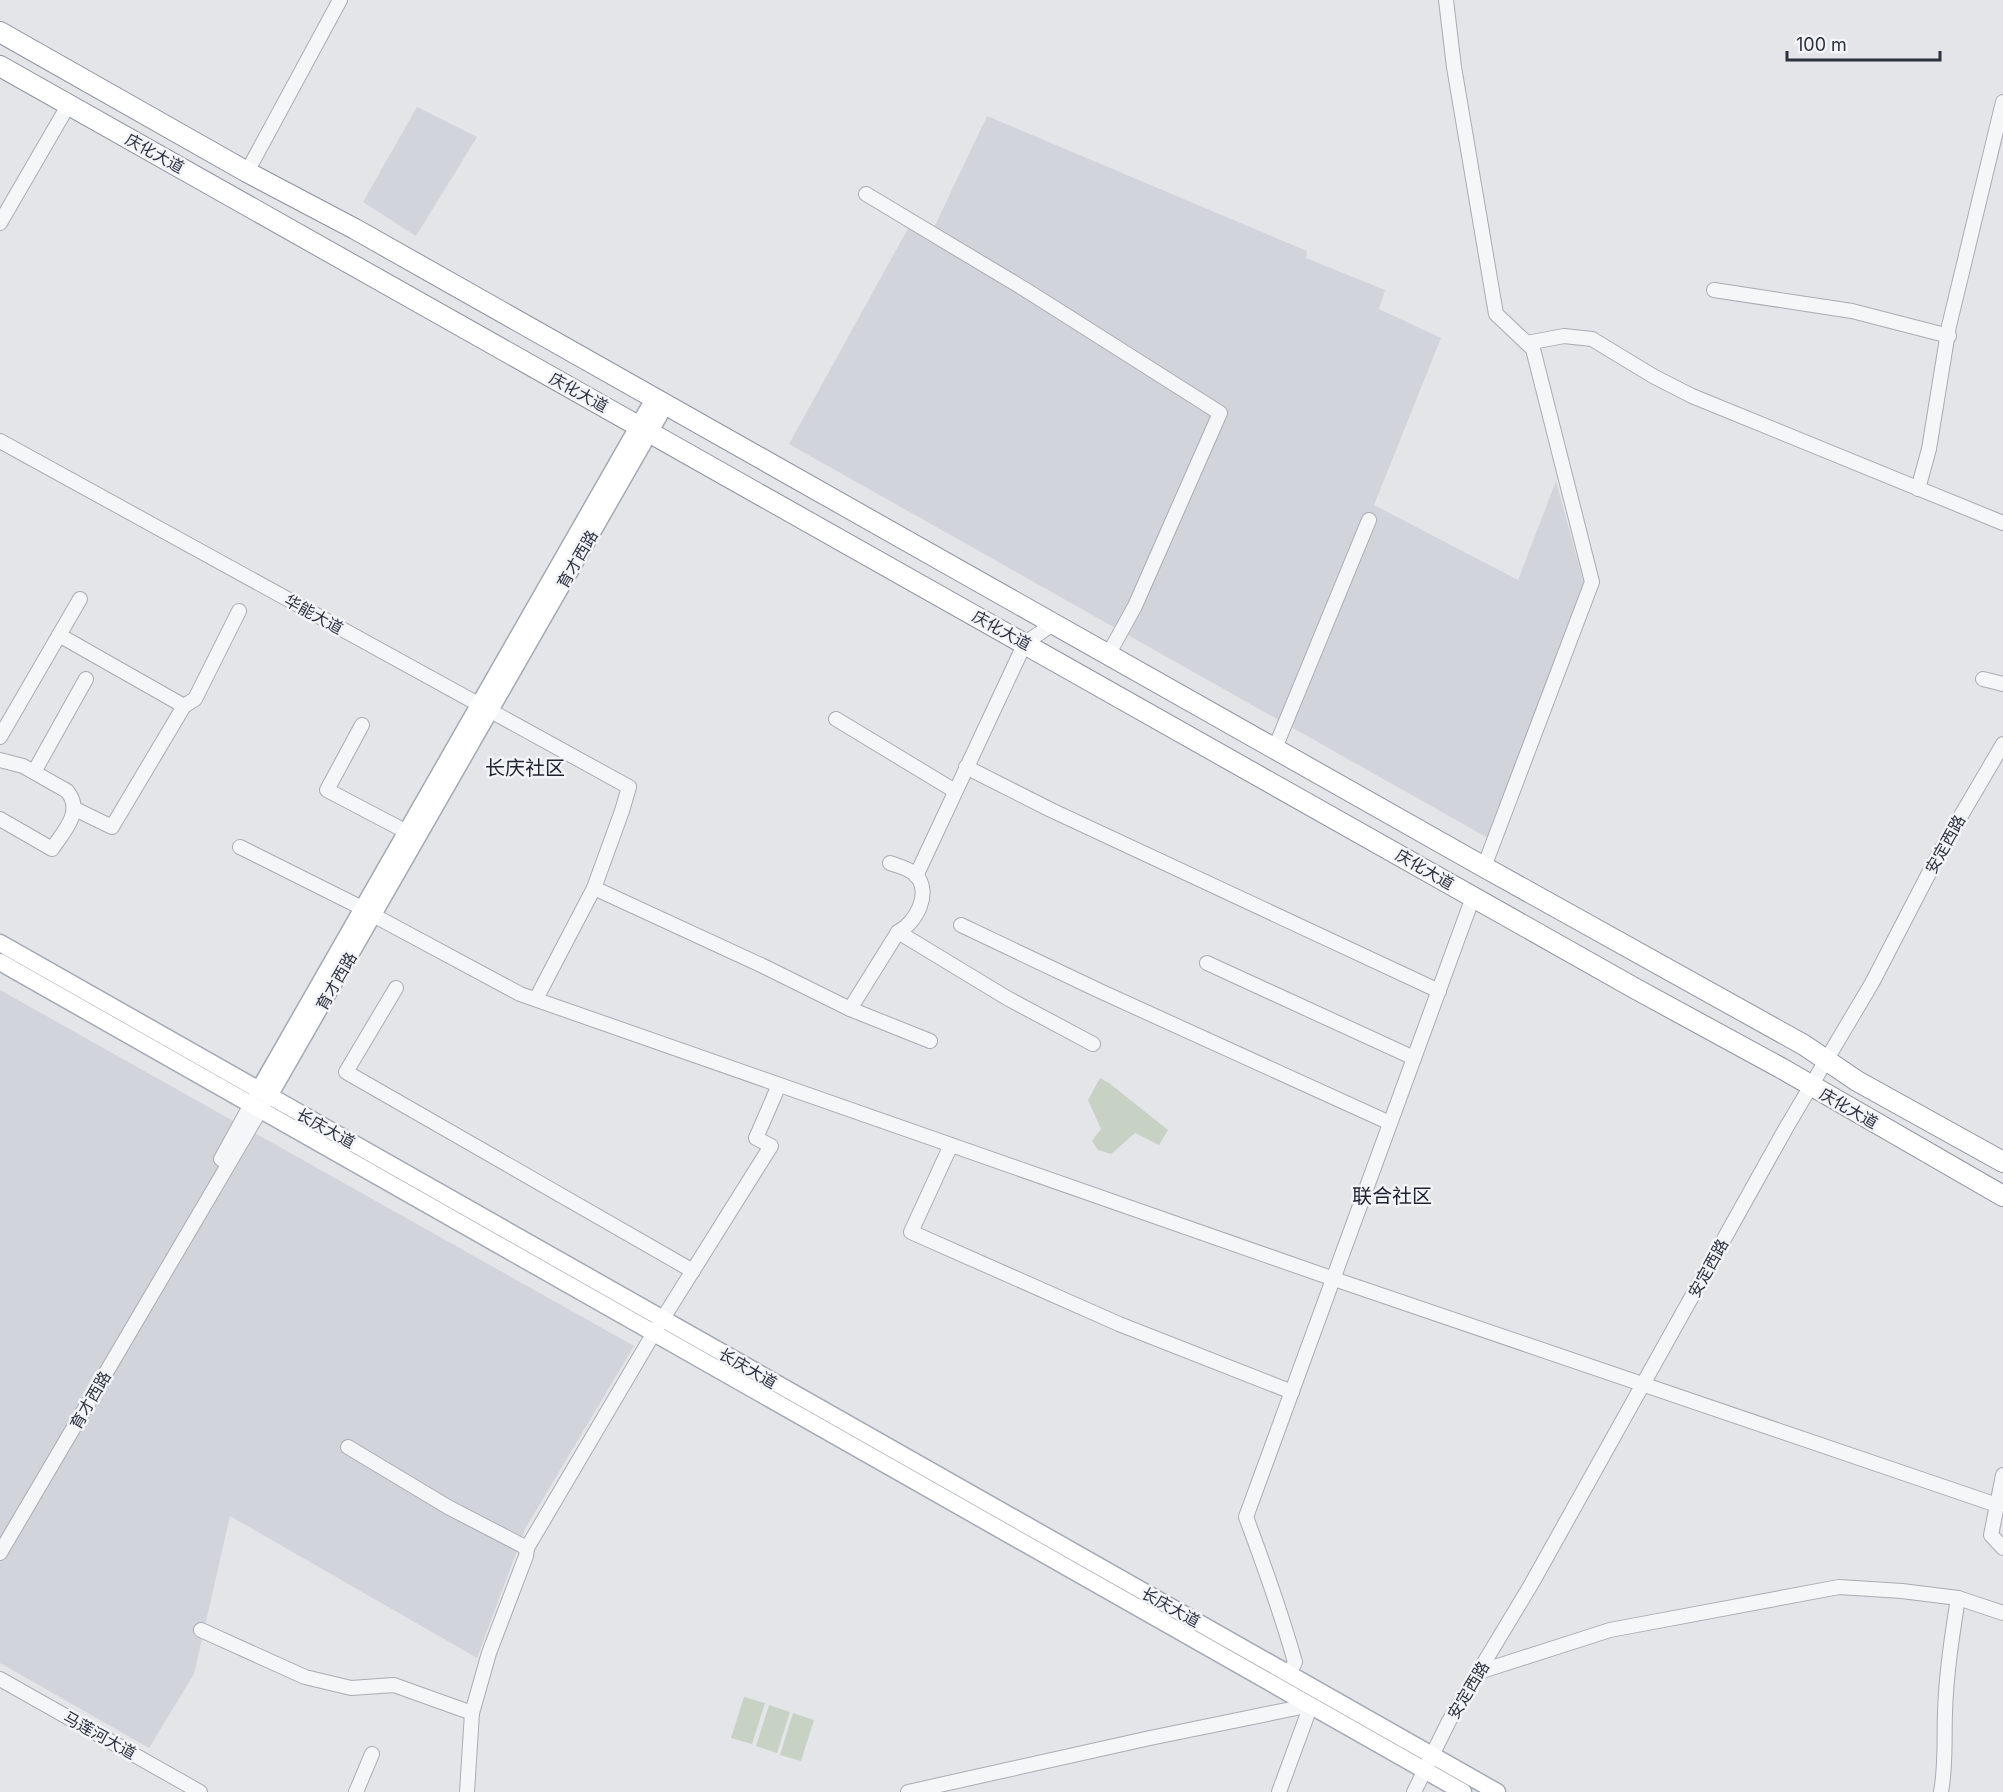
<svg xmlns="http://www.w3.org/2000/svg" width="2003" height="1792" font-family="Inter,'Noto Sans SC',sans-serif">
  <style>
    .built { fill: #d1d4db }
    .green { fill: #c7d2c5 }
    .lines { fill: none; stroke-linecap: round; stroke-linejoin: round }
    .minor-casing { stroke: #a8acb3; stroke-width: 16 }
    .major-casing { stroke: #a3a9b4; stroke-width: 19 }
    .highway-casing { stroke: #8c929e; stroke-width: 22 }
    .minor { stroke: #f5f6f8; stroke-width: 14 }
    .major { stroke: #fff; stroke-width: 16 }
    .highway { stroke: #fff; stroke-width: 20 }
    .labels { text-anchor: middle; stroke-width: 5; stroke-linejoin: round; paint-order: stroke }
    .street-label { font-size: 16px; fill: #2c3240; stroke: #f2f4f7 }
    .quarter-label { font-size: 20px; fill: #1e2331; stroke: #f2f4f7 }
  </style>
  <rect width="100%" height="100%" fill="#e3e5e9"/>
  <g class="built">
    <polygon points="417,107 477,137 416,236 363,202"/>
    <polygon points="987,116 1307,251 1306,258 1385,290 1379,309 1441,338 1374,505 1518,580 1556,481 1584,584 1488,838 789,444 911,223 930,236"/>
    <polygon points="0,990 634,1346 525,1529 477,1658 230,1516 194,1674 149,1748 0,1663"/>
  </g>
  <g class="green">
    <polygon points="1100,1078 1109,1083 1168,1130 1159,1145 1135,1133 1111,1154 1098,1150 1092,1141 1101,1129 1088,1100"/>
    <polygon points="744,1697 765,1703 752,1744 731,1738"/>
    <polygon points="769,1705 790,1712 777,1753 756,1746"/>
    <polygon points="793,1713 814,1720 801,1761 780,1755"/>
  </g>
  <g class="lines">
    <defs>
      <g id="minor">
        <polyline points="1446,0 1454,67 1496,314 1533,349 1592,582 1484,867"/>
        <polyline points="247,172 340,0"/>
        <polyline points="866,194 1026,290 1220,413 1135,606 1108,655"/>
        <polyline points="0,223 69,104"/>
        <polyline points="1714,290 1852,311 1949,336"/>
        <polyline points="1527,343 1564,336 1592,339 1653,376 1692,396 2003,523"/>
        <polyline points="0,441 629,787 622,811 594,888 536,999"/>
        <polyline points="1918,489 1929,449 1949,326 2003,102"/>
        <polyline points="59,635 184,706"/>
        <polyline points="1983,679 2003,684"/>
        <polyline points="836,719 955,791"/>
        <polyline points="362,725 327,790 407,832"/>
        <polyline points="0,737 80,599"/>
        <polyline points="1275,748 1369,520"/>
        <path d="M0 760 23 766 67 791C84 811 64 831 52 849L0 819"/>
        <polyline points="966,767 1051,810 1439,991"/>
        <polyline points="34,772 86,679"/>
        <polyline points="75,809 112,827 184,706 195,699 239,611"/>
        <polyline points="240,847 362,908"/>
        <polyline points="916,876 1025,643 1053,624"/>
        <polyline points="594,888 763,966 850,1009 930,1041"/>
        <polyline points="373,915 520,994 1334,1279 1997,1505"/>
        <polyline points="961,925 1102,992 1390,1123"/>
        <polyline points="898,932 1007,998 1093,1044"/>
        <polyline points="1207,963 1414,1058"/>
        <polyline points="396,988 346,1072 693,1271"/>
        <path d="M850 1009 898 932C916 923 932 893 916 875 909 868 898 866 890 863"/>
        <polyline points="951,1145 911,1232 1119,1324 1292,1392"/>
        <polyline points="221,1159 255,1097"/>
        <polyline points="348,1447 448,1507 527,1548"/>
        <polyline points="2003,1475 1991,1535 2003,1548"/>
        <polyline points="0,1553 265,1102"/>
        <polyline points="201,1630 305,1677 351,1688 394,1685 472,1713"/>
        <polyline points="1479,1672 1610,1630 1839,1587 1902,1591 1958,1598 2003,1613"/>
        <path d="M1289 1674 1295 1662C1281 1613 1264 1565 1246 1517L1473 897"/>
        <polyline points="0,1679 200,1792"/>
        <polyline points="356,1792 372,1754"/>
        <polyline points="467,1792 472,1713 489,1653 526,1556 527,1548 655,1331 771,1146 756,1138 779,1085"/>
        <polyline points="908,1792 1150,1738 1311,1705"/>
        <polyline points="1279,1792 1311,1705"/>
        <polyline points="1414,1792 1449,1721 1532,1583 1786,1128 1872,983 1942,848 2003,744"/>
        <path d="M1941 1792C1946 1765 1944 1740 1945 1713 1946 1675 1952 1636 1958 1598"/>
      </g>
      <g id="major">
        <polyline points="0,943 1497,1792"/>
        <polyline points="0,962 1463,1792"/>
        <polyline points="259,1090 654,399"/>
        <polyline points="269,1096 665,405"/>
      </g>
      <g id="highway">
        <polyline points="0,32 247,172 355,229 1484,867 1804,1045 1857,1081 2003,1162"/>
        <polyline points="0,66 1636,989 1781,1068 2003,1196"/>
      </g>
    </defs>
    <use href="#minor" class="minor-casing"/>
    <use href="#major" class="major-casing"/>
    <use href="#highway" class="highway-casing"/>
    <use href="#minor" class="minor"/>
    <use href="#major" class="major"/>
    <use href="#highway" class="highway"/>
  </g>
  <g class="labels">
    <g class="street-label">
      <text transform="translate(155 153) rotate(29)" y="6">庆化大道</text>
      <text transform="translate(579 392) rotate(29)" y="6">庆化大道</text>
      <text transform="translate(577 559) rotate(-60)" y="6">育才西路</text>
      <text transform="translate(314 614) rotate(29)" y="6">华能大道</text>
      <text transform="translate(1002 630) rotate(29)" y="6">庆化大道</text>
      <text transform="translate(1945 844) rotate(-61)" y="6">安定西路</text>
      <text transform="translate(1425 869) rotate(30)" y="6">庆化大道</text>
      <text transform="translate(336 981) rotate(-60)" y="6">育才西路</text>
      <text transform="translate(1849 1108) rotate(30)" y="6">庆化大道</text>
      <text transform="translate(326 1128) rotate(29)" y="6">长庆大道</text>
      <text transform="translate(1708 1268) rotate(-61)" y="6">安定西路</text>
      <text transform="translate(748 1368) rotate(30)" y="6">长庆大道</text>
      <text transform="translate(90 1400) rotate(-60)" y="6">育才西路</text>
      <text transform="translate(1171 1607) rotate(29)" y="6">长庆大道</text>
      <text transform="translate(1468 1690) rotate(-59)" y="6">安定西路</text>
      <text transform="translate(100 1735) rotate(29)" y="6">马莲河大道</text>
    </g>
    <g class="quarter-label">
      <text x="525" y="775">长庆社区</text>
      <text x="1392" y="1203">联合社区</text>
    </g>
  </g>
  <path d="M1787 51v9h153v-9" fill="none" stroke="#2c3240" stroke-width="3"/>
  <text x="1796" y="51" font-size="18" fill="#2c3240" stroke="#f2f4f7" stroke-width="4.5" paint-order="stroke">100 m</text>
</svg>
